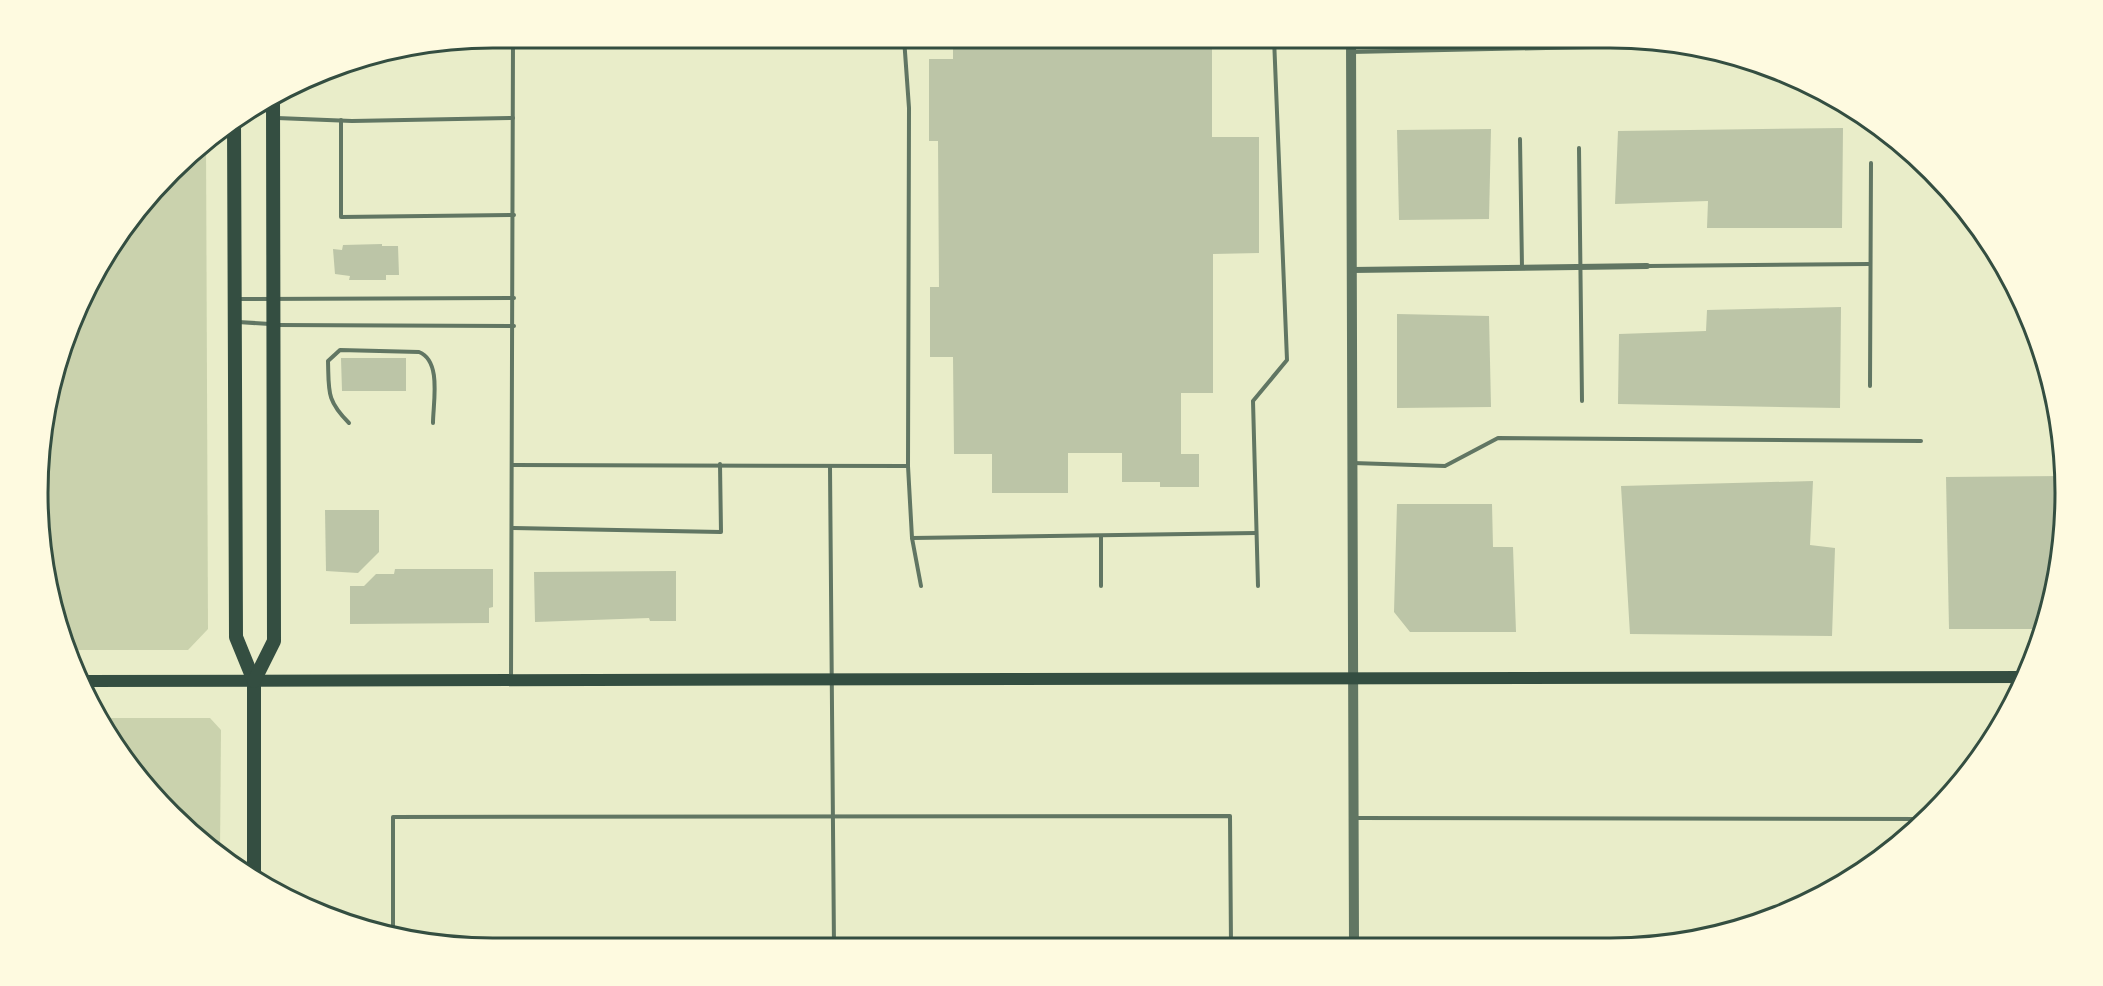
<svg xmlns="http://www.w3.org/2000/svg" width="2103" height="986" font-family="Literata,serif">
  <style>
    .green { fill: #cad2ad }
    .building { fill: #bcc5a7 }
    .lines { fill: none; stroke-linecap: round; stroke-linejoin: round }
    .service { stroke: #617663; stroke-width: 4 }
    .minor { stroke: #617663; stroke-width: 6 }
    .tertiary { stroke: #617663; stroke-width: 10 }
    .secondary { stroke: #344e41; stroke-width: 12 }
    .primary { stroke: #344e41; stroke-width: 14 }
    .rim { fill: none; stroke: #344e41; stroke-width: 3 }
  </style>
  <rect width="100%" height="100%" fill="#e9edc9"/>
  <g class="green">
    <polygon points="206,141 208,629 188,650 72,650 46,582 38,493 46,404 98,266 193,150"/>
    <polygon points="97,718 210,718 221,730 220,853 193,836"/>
  </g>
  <g class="building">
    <polygon points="953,38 1212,38 1212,137 1259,137 1259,253 1213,254 1213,393 1181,393 1181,454 1199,454 1199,487 1160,487 1160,482 1122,482 1122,453 1068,453 1068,493 992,493 992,454 954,454 953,357 930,357 930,287 939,287 938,141 929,141 929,59 953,59"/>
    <polygon points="1843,128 1842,228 1707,228 1708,201 1615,204 1618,131"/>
    <polygon points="1491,129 1489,219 1399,220 1397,130"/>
    <polygon points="382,244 382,246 398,246 399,275 386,275 386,280 349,280 350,276 335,274 333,249 342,250 343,245"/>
    <polygon points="1841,307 1840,408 1618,404 1619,334 1706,331 1707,310"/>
    <polygon points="1397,314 1489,316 1491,407 1397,408"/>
    <polygon points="341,358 406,358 406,391 342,391"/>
    <polygon points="2064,476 2065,493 2057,582 2042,629 1949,629 1946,477"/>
    <polygon points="1813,481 1810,545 1835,548 1832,636 1630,634 1621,486"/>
    <polygon points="1397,504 1492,504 1493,547 1513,547 1516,632 1410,632 1394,612"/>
    <polygon points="325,510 379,510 379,552 358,573 326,571"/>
    <polygon points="395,569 493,569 493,607 489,608 489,623 350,624 350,586 364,586 376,574 394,574"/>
    <polygon points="676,571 676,621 650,621 649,618 535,622 534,572"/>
  </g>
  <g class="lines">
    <g class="service">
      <polyline points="1351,52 1592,47 1604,38"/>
      <polyline points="351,61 352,62"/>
      <polyline points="277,118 352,121 513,118"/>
      <polyline points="341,120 341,217 514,215"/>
      <polyline points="1520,139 1522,268"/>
      <polyline points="1579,148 1582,401"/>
      <polyline points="1648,266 1869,264"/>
      <polyline points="239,299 514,298"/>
      <polyline points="238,322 270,324"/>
      <polyline points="277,325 514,326"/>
      <polyline points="1870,386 1871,163"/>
      <path d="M349 423C326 400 329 391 328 361L340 350 419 352C442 361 433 403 433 423"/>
      <polyline points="1353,463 1445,466 1498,438 1921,441"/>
      <polyline points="513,465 908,466 909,108 904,38"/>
      <polyline points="908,466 912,538 921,586"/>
      <polyline points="830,467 834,947"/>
      <polyline points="513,528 721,532 720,464"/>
      <polyline points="1101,536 1101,586"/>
      <polyline points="912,538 1256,533"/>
      <polyline points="1258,586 1253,401 1287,360 1274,38"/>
      <polyline points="511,679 513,38"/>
      <polyline points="1354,818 1923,819"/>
      <polyline points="393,936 393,817 1230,816 1231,946"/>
    </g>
    <g class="minor">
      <polyline points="1352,270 1647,266"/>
      <polyline points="1354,944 1684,941"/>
    </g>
    <polyline class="tertiary" points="1351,38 1354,946"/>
    <polyline class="secondary" points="84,681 2025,677"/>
    <g class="primary">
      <polyline points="234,121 236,637 254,681 254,874"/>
      <polyline points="254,681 274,641 273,95"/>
    </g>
  </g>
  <path d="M0 0H2103V986H0ZM493 48H1610A445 445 0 0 1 2055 493V493A445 445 0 0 1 1610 938H493A445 445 0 0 1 48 493V493A445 445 0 0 1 493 48Z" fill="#fefae0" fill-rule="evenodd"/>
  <path class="rim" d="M493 48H1610A445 445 0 0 1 2055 493V493A445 445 0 0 1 1610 938H493A445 445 0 0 1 48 493V493A445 445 0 0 1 493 48Z"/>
</svg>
